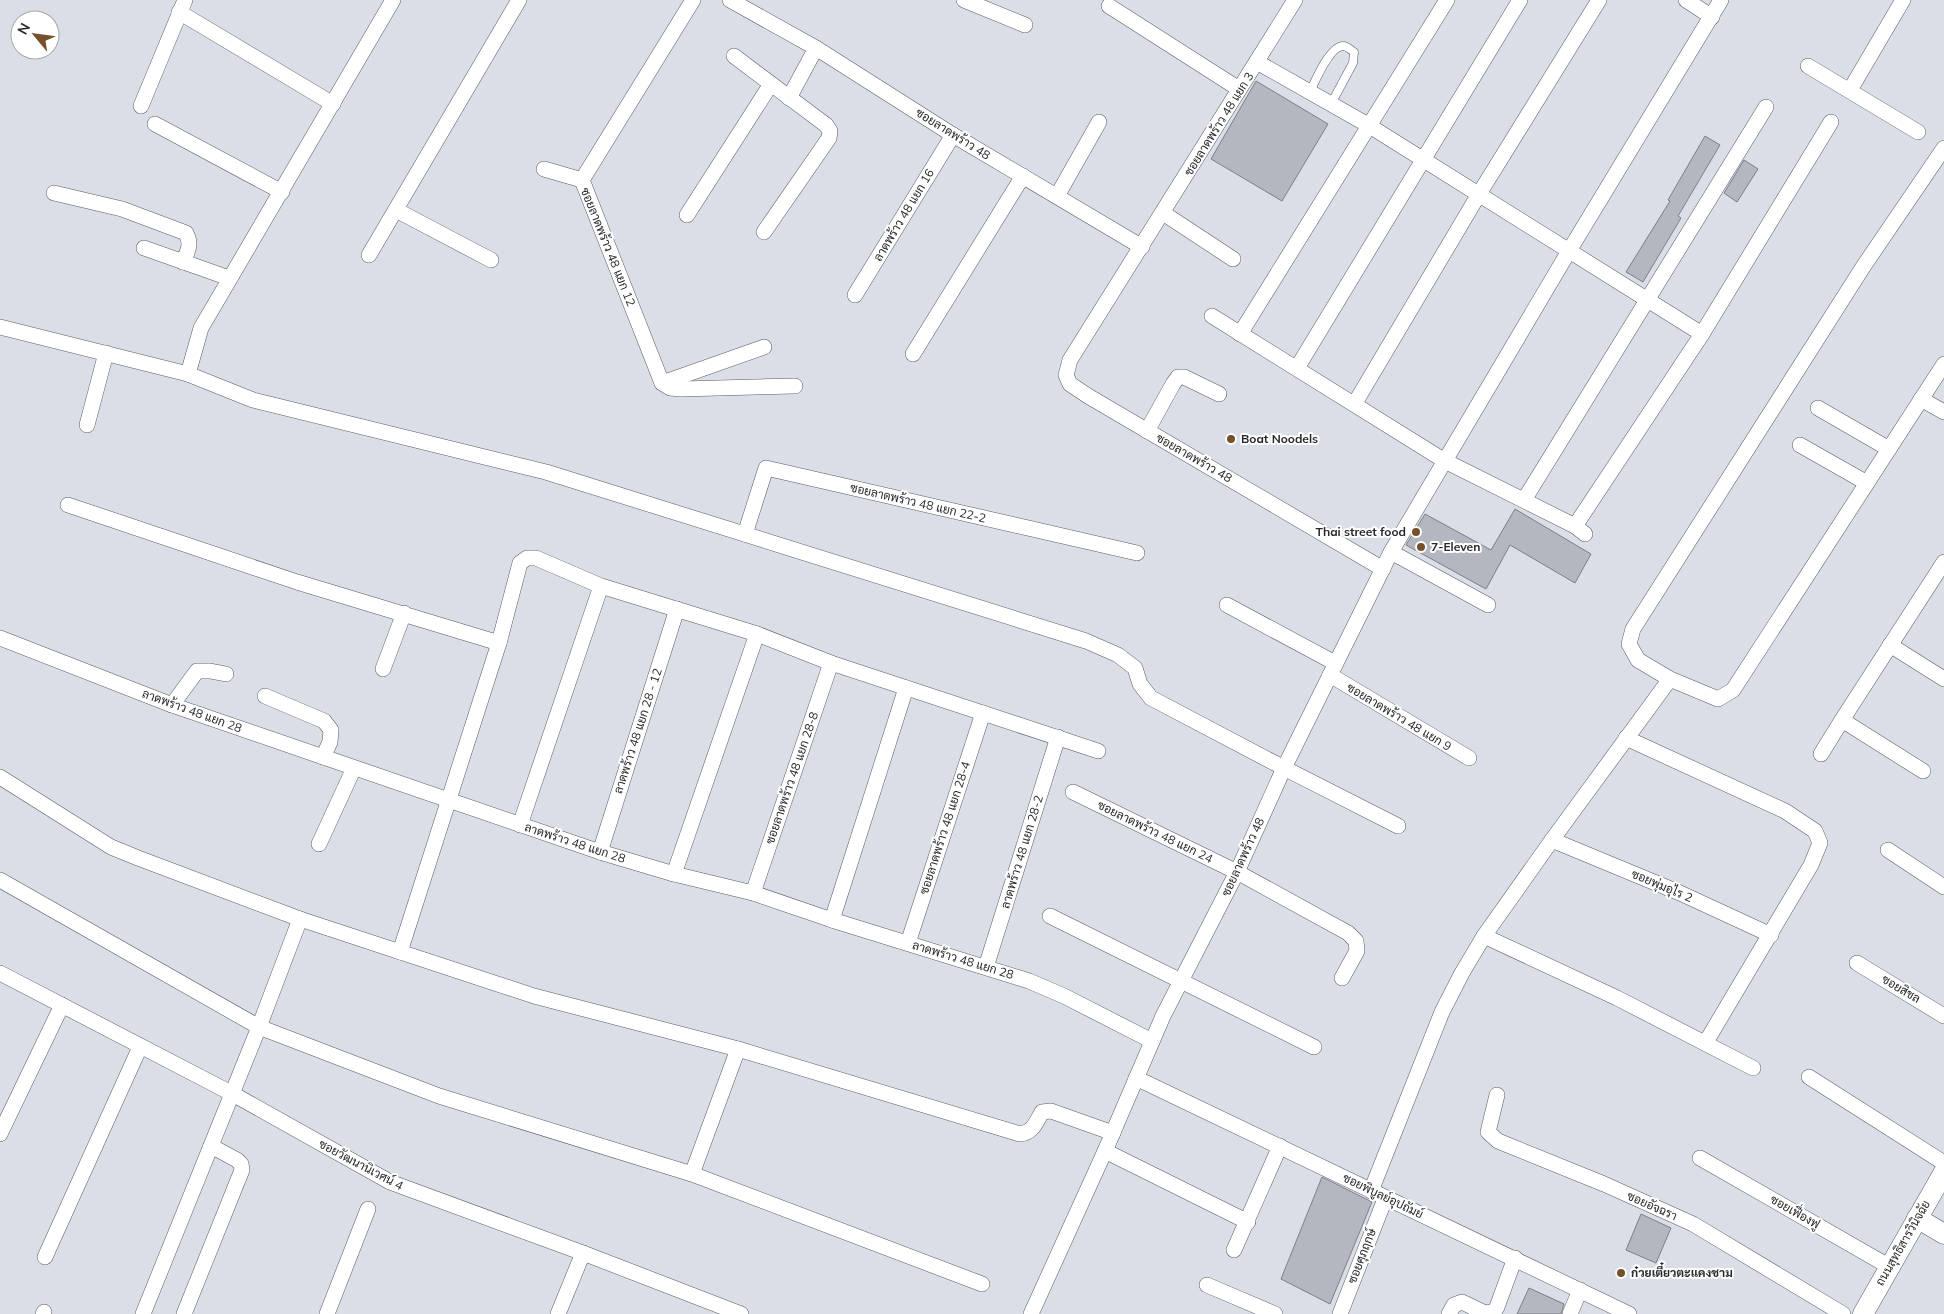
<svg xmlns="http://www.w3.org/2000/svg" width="1944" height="1314" font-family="Mulish,Sarabun,sans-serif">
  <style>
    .building { fill: #b3b7c0; stroke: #7b7f87 }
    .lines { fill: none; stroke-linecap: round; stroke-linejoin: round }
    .service-casing { stroke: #595c64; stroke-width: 9 }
    .minor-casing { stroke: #595c64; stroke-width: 16 }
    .tertiary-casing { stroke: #595c64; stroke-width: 21 }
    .service { stroke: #fff; stroke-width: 8 }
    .minor { stroke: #fff; stroke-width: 15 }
    .tertiary { stroke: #fff; stroke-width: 20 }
    .poi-dot { fill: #75502b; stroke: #fff; stroke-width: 2 }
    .labels { text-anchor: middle; stroke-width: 4; stroke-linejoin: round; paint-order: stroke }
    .street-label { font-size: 12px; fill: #26282b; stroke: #fff }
    .poi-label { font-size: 12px; font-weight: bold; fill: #26282b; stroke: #fff; text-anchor: start }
  </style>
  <rect width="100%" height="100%" fill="#dadee7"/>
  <g class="building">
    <polygon points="1256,81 1328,124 1282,201 1211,159"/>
    <polygon points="1705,136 1720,145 1678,216 1681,218 1643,282 1626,272 1670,201 1668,200"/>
    <polygon points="1744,160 1758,169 1737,202 1724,193"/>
    <polygon points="1515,509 1591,554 1575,583 1510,545 1486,589 1406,545 1425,514 1491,550"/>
    <polygon points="1322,1177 1372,1202 1330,1304 1281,1279"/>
    <polygon points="1641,1214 1671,1228 1656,1263 1626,1250"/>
    <polygon points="1529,1288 1564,1304 1561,1314 1517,1314"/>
  </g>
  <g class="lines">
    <defs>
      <path id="service" d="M1310 92C1315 81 1330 46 1343 46 1347 46 1351 50 1354 52L1353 63 1331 104"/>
      <g id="minor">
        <polyline points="693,0 582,180 662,383 764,347"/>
        <polyline points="730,0 816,48 953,135 1142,247"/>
        <polyline points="964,0 1025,25"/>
        <polyline points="1295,0 1070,360 1066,375 1070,384 1088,396 1383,569"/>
        <polyline points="1686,0 1712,17"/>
        <polyline points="1109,6 1239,89"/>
        <polyline points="179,12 333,104"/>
        <polyline points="734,56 826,125 830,131 829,138 764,232"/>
        <polyline points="1257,62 1368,125 1702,334"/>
        <polyline points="1808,66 1918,132"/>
        <polyline points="1850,90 1903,0"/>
        <polyline points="789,98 816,48"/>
        <polyline points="141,106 185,0"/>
        <polyline points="155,124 282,192"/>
        <polyline points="1944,148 1863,267 1633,629 1629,644 1638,660 1670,679 1718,699 1733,690 1944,364"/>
        <polyline points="544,169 582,180"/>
        <path d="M54 193 122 209 186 233C192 245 188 250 183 262"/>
        <polyline points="1057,196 1099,122"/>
        <polyline points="396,210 491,260"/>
        <polyline points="1163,213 1233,259"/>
        <polyline points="687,215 771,84"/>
        <polyline points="144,248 229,278"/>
        <polyline points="369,255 519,0"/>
        <polyline points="855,295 953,135"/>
        <polyline points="1212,316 1445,461 1575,526 1585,534"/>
        <polyline points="0,327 188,374 253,400 546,472 1086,641 1118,655 1135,668 1140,684 1151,698 1284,768 1398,826"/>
        <polyline points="1240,334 1447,0"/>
        <polyline points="913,354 1023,176"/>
        <polyline points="1297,368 1520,0"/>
        <polyline points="188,374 201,328 393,0"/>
        <polyline points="662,383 670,388 681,389 795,386"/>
        <polyline points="1921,399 1944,412"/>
        <polyline points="1355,403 1479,194 1599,0"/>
        <polyline points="1818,408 1889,449"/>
        <polyline points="87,425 106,353"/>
        <polyline points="1147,431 1173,384 1178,377 1184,377 1219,394"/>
        <polyline points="1800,445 1867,483"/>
        <polyline points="1524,500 1766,107"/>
        <polyline points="68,505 297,582 499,643"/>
        <polyline points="1575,526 1702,334 1831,122"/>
        <polyline points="745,534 766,468 1137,553"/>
        <polyline points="1391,552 1488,605"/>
        <polyline points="1227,605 1335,663"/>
        <polyline points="0,638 172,705 600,852 674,874 753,893 832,920 1029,981 1064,996 1152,1041"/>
        <polyline points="1890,645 1944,679"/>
        <polyline points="383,669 404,613"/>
        <polyline points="1330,675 1469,758"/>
        <polyline points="265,696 324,721 331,730 330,742 323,757"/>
        <polyline points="172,705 197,671 210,671 226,674"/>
        <polyline points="1842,720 1923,771"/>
        <polyline points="1626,738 1785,811 1815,831 1820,843 1811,865 1706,1042"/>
        <polyline points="1821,754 1842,720 1944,562"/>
        <path d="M0 777 111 847 138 858 300 919 534 996 738 1049 1020 1134C1033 1133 1036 1122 1042 1112L1051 1111 1113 1133"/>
        <polyline points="1073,792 1237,872 1348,933 1356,941 1357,951 1342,978"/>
        <polyline points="520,825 601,586"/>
        <polyline points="1552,840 1680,893 1771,935"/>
        <polyline points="319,844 354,768"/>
        <polyline points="1888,850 1944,887"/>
        <polyline points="600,852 677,609"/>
        <polyline points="674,874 757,634"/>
        <polyline points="0,880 259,1027 439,1096 692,1174 982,1284"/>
        <polyline points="753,893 831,663"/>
        <polyline points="1050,916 1314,1047"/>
        <polyline points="832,920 906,688"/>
        <polyline points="1484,936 1617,998 1753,1068"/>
        <polyline points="908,943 983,713"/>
        <polyline points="400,952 499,643 520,563 527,558 536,558 601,586 757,634 831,663 1098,751"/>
        <polyline points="1857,963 1944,1016"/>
        <polyline points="986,967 1058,737"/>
        <polyline points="0,973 231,1093 390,1182 583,1253 741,1314"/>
        <polyline points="1809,1077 1944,1163"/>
        <polyline points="1136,1078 1629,1314"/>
        <polyline points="1497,1095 1488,1132 1498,1141 1604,1184 1693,1224 1843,1314"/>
        <polyline points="0,1134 62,1005"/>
        <polyline points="1105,1151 1248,1222"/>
        <polyline points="1700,1158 1890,1267"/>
        <polyline points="692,1174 738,1049"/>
        <polyline points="1371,1191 1442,1012 1462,973 1484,936 1552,840 1670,679"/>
        <polyline points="1234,1250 1280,1146"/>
        <polyline points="45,1257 140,1047"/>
        <polyline points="1207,1285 1275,1314"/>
        <polyline points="43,1314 44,1312"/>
        <polyline points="143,1314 259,1027 300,919"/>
        <polyline points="184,1314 242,1170 241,1164 237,1160 211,1146"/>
        <polyline points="327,1314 368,1209"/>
        <polyline points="558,1314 583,1253"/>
        <polyline points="1031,1314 1105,1151 1163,1016 1237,872 1284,768 1391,552 1569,251 1721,0"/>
        <polyline points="1340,1314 1385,1199"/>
        <polyline points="1449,1314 1454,1305 1462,1302 1485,1313 1494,1312 1497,1307 1515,1258"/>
        <polyline points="1570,1314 1580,1290"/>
      </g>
      <g id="tertiary">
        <polyline points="1917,1218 1944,1234"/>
        <polyline points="1863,1314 1944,1172"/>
      </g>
    </defs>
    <use href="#service" class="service-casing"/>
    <use href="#minor" class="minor-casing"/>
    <use href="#tertiary" class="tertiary-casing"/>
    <use href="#service" class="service"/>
    <use href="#minor" class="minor"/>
    <use href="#tertiary" class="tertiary"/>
  </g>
  <g class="poi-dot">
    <circle cx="1231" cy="439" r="5"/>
    <circle cx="1416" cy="532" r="5"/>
    <circle cx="1421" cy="547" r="5"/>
    <circle cx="1621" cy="1273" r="5"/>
  </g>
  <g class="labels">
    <g class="street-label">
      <text transform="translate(1219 124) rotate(-58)" y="4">ซอยลาดพร้าว 48 แยก 3</text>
      <text transform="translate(953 134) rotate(32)" y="4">ซอยลาดพร้าว 48</text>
      <text transform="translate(904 215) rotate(-59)" y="4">ลาดพร้าว 48 แยก 16</text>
      <text transform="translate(608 247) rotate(68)" y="4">ซอยลาดพร้าว 48 แยก 12</text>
      <text transform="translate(1194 458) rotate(30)" y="4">ซอยลาดพร้าว 48</text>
      <text transform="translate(918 503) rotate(13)" y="4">ซอยลาดพร้าว 48 แยก 22-2</text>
      <text transform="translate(192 711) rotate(20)" y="4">ลาดพร้าว 48 แยก 28</text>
      <text transform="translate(1399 717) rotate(31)" y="4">ซอยลาดพร้าว 48 แยก 9</text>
      <text transform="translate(638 731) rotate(-72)" y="4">ลาดพร้าว 48 แยก 28 - 12</text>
      <text transform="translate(792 778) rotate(-71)" y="4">ซอยลาดพร้าว 48 แยก 28-8</text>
      <text transform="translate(945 828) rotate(-72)" y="4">ซอยลาดพร้าว 48 แยก 28-4</text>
      <text transform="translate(1155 832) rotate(26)" y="4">ซอยลาดพร้าว 48 แยก 24</text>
      <text transform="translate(575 843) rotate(18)" y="4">ลาดพร้าว 48 แยก 28</text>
      <text transform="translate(1022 852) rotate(-73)" y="4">ลาดพร้าว 48 แยก 28-2</text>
      <text transform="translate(1243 857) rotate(-65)" y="4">ซอยลาดพร้าว 48</text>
      <text transform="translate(1662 886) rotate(23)" y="4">ซอยพุ่มอุไร 2</text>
      <text transform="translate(963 960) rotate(17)" y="4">ลาดพร้าว 48 แยก 28</text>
      <text transform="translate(1901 989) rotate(31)" y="4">ซอยสิชล</text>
      <text transform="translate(361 1165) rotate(28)" y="4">ซอยวัฒนานิเวศน์ 4</text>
      <text transform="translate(1383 1196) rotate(26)" y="4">ซอยพิบูลย์อุปถัมย์</text>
      <text transform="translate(1652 1206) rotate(24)" y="4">ซอยอัจฉรา</text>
      <text transform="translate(1795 1212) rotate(30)" y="4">ซอยเฟื่องฟู</text>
      <text transform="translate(1903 1243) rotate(-60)" y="4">ถนนสุทธิสารวินิจฉัย</text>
      <text transform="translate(1362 1256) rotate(-69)" y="4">ซอยศุภฤกษ์</text>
    </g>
    <g class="poi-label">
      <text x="1241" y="443">Boat Noodels</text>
      <text x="1406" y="536" text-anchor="end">Thai street food</text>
      <text x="1431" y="551">7-Eleven</text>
      <text x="1631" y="1277">ก๋วยเตี๋ยวตะแคงชาม</text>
    </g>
  </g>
  <g transform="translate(35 35) rotate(299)"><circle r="24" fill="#ffffff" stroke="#a8a9aa"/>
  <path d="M0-4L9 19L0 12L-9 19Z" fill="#75502b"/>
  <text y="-8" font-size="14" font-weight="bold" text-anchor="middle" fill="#26282b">N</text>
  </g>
</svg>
